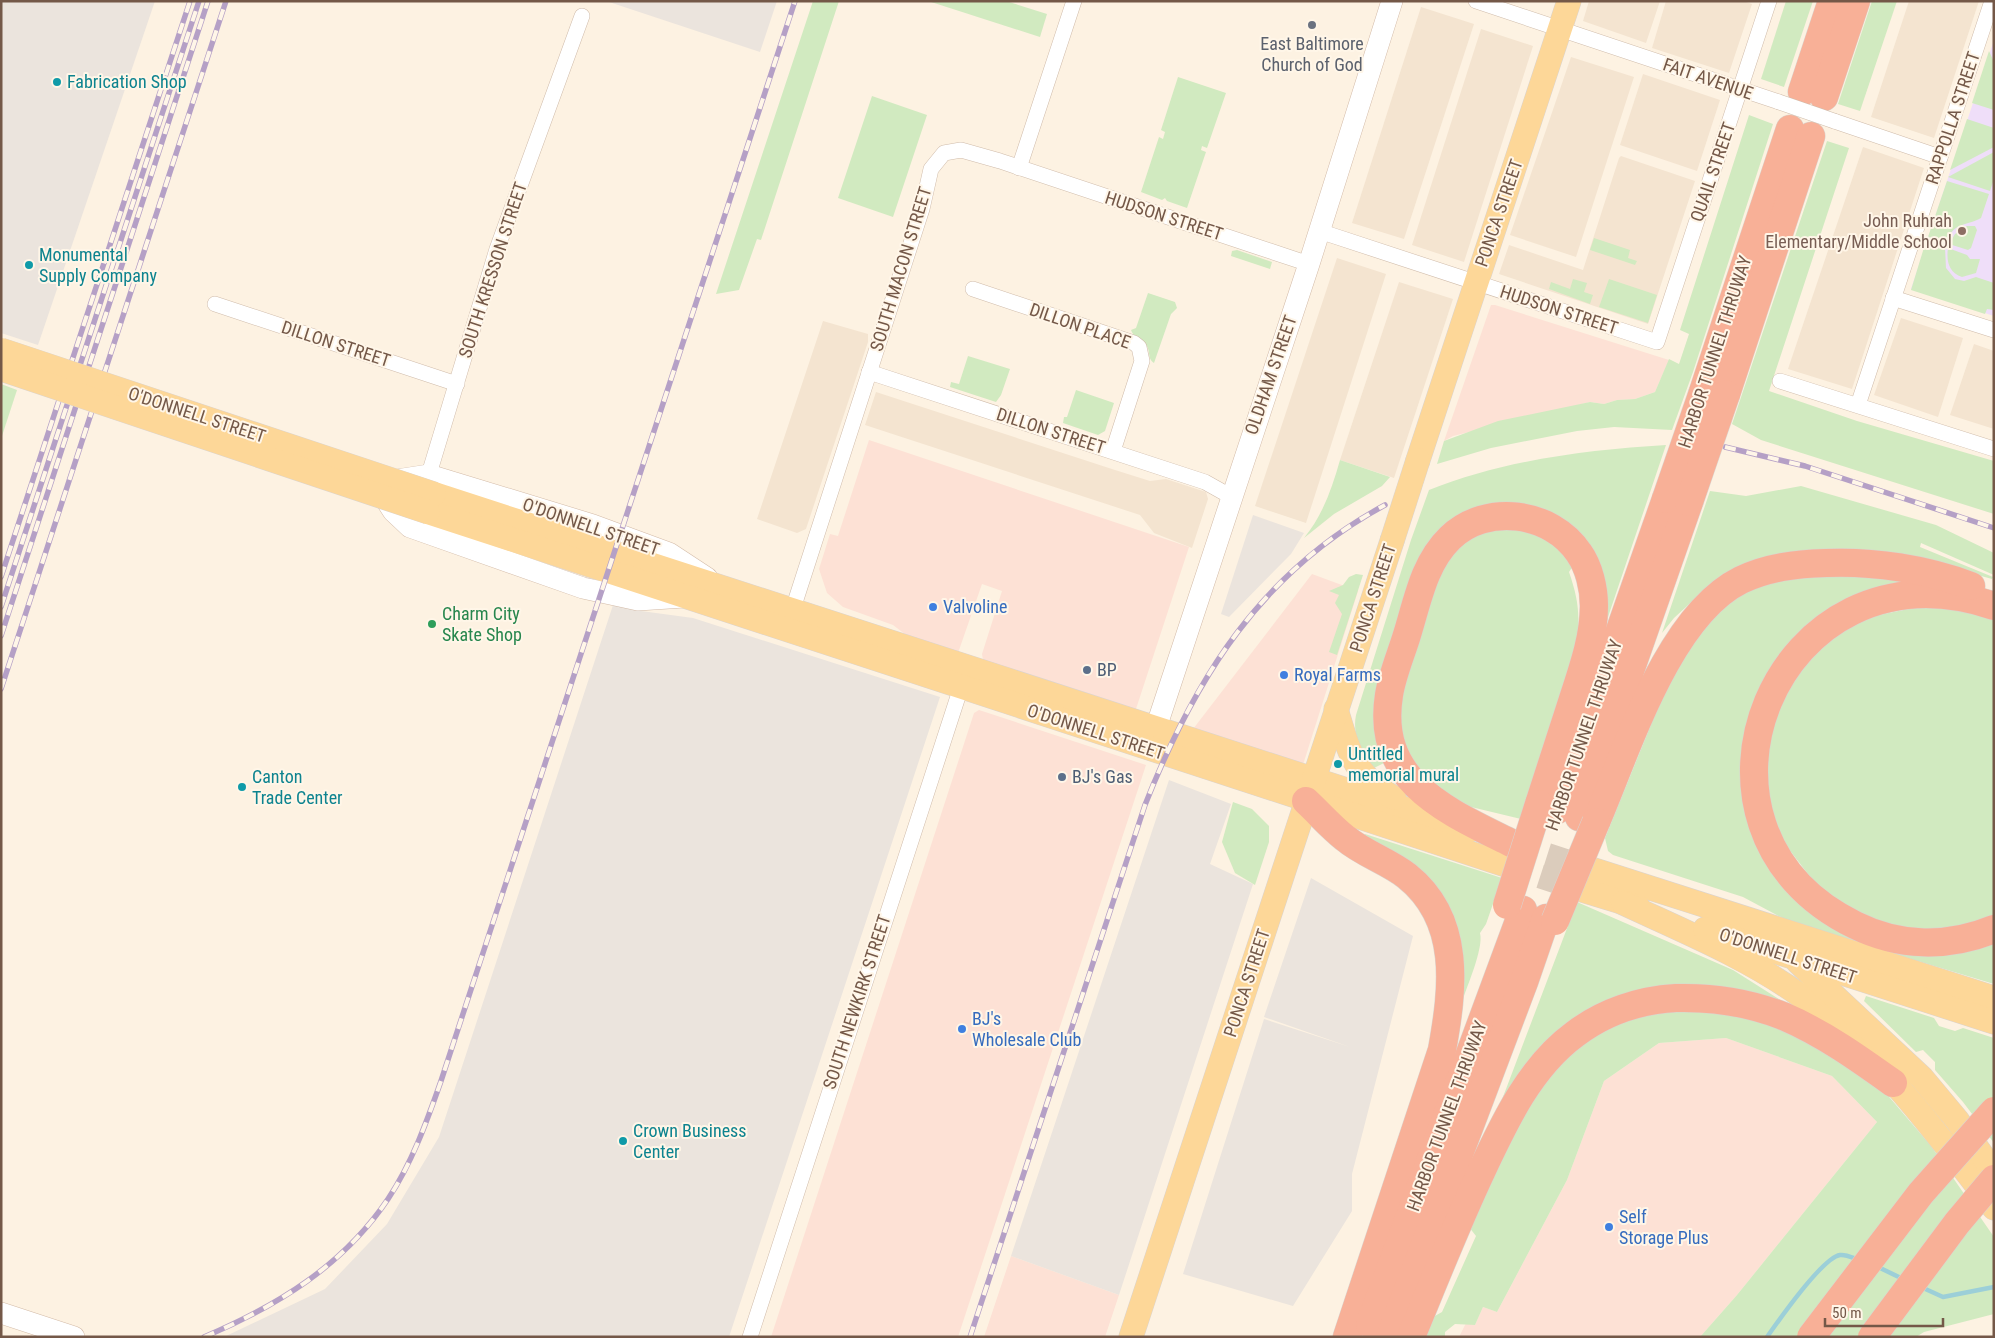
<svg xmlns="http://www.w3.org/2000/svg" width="1995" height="1338" font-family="'Roboto Condensed',sans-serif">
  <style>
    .residential { fill: #f4e4d0 }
    .commercial { fill: #fde1d5 }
    .industrial { fill: #ebe4dd }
    .education { fill: #efdef9 }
    .green { fill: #d1eac0 }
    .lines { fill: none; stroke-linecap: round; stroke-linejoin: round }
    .stream { stroke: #9ccfd8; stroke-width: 4.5 }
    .primary-tunnel { stroke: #dbccbc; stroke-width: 24; stroke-dasharray: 24 12; stroke-linecap: butt }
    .street-casing { stroke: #d0bcab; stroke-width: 16 }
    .secondary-casing { stroke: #d3bba8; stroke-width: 22 }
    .primary-casing { stroke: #dbd4cf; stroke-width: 25 }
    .highway-casing { stroke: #dbd4cf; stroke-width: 29 }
    .street { stroke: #fff; stroke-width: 15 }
    .secondary { stroke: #fff; stroke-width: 21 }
    .primary { stroke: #fdd798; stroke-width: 24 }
    .highway { stroke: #f8b097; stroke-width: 28 }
    .rail-casing { stroke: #b5a0c6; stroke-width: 5.5 }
    .rail { stroke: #fff6e8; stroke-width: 4; stroke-dasharray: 11; stroke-linecap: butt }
    .street-bridge-casing { stroke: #d0bcab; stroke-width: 16; stroke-linecap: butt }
    .primary-bridge-casing { stroke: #dbd4cf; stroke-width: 25; stroke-linecap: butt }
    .highway-bridge-casing { stroke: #dbd4cf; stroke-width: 29; stroke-linecap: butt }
    .street-bridge { stroke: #fff; stroke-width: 15 }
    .primary-bridge { stroke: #fdd798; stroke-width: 24 }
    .highway-bridge { stroke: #f8b097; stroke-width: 28 }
    .worship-dot { fill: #6b7280; stroke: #fff6e8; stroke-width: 2 }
    .culture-dot { fill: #0f9aa8; stroke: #fff6e8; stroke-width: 2 }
    .education-dot { fill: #8d6e63; stroke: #fff6e8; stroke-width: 2 }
    .shop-dot { fill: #3f7fe0; stroke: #fff6e8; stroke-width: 2 }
    .leisure-dot { fill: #2e9e5b; stroke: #fff6e8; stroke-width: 2 }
    .service-dot { fill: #5c6f8a; stroke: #fff6e8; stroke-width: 2 }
    .labels { text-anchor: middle; stroke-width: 4; stroke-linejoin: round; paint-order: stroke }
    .worship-label { font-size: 18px; fill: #5b616d; stroke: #fff6e8 }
    .street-label { font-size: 18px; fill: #745848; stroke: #fff6e8 }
    .culture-label { font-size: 18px; fill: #0d838f; stroke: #fff6e8; text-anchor: start }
    .education-label { font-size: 18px; fill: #785e54; stroke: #fff6e8; text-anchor: end }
    .shop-label { font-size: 18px; fill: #366cbe; stroke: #fff6e8; text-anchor: start }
    .leisure-label { font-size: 18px; fill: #27864d; stroke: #fff6e8; text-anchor: start }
    .service-label { font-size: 18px; fill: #4e5e75; stroke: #fff6e8; text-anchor: start }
  </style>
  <rect width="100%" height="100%" fill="#fdf2e2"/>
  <g class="residential">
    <polygon points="1589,1 1660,1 1646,43 1583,21"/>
    <polygon points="1666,1 1743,1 1752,4 1729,73 1652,48"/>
    <polygon points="1909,1 1979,1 1934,138 1871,117"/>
    <polygon points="1421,7 1474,24 1404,239 1352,223"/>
    <polygon points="1481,29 1533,46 1464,262 1412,245"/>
    <polygon points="1571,57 1634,77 1576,257 1510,235"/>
    <polygon points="1643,74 1720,100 1697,171 1620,145"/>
    <polygon points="1863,147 1924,168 1852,389 1788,369"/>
    <polygon points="1621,156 1695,181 1648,324 1499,274 1509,245 1583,270 1619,158"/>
    <polygon points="1337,258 1386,274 1306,523 1255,506"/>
    <polygon points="1399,282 1453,299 1394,478 1340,460"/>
    <polygon points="1901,318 1963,338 1938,417 1874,395"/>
    <polygon points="823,321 868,334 868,342 806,529 797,533 757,519"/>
    <polygon points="1974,344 1994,351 1994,429 1950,415"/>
    <polygon points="876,392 1115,470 1150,481 1166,479 1206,492 1208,499 1192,548 1154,533 1140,515 865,425"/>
  </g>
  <g class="commercial">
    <polygon points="1491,305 1495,305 1669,360 1655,392 1635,399 1617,400 1604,404 1590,402 1453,436 1444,441"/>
    <polygon points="869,440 1189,547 1135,712 983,660 982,654 1002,591 982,584 958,653 910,638 893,625 843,607 827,593 819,569 830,534 838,536"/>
    <polygon points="1312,574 1358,591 1302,768 1190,733"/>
    <polygon points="979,710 1146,765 958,1337 771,1337 974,713"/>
    <polygon points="1726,1038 1832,1076 1877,1122 1737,1295 1700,1337 1459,1337 1466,1323 1475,1325 1483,1307 1497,1312 1567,1180 1604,1081 1659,1043"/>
    <polygon points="1011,1256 1119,1295 1105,1337 984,1337"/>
  </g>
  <g class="industrial">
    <polygon points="1,1 155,1 38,345 1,333"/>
    <polygon points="606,1 777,1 760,52"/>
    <polygon points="1253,515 1304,533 1291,554 1229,617 1221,614"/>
    <polygon points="614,602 641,611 693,618 940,697 729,1337 224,1337 325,1289 387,1224 439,1137"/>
    <polygon points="1169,780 1231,804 1210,864 1253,884 1119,1295 1011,1256"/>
    <polygon points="1311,878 1413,936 1352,1174 1352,1211 1293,1306 1183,1274 1264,1019 1350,1047 1264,1017"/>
  </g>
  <polygon class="education" points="1994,40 1994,316 1911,289"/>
  <g class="green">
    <polygon points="813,1 839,1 761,240 757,239 739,290 716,294"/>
    <polygon points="928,1 1006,1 1047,14 1040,37"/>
    <polygon points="1786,1 1813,1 1784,87 1761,79"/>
    <polygon points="1872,1 1897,1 1860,111 1838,104"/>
    <polygon points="1989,51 1994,62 1994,110 1972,103"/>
    <polygon points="1178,77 1226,93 1207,148 1202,146 1201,150 1206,152 1187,208 1167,201 1165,198 1162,200 1141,192 1159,137 1163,139 1165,132 1161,130"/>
    <polygon points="872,96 927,115 893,217 838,198"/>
    <polygon points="1749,115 1773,124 1693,372 1672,430 1614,427 1577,431 1491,448 1437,464 1444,441 1498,421 1590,402 1604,404 1617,400 1635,399 1655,392 1669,359 1679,364 1689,334 1680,330"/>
    <polygon points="1967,119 1994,128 1994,147 1950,170"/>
    <polygon points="1827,141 1849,148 1769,391 1857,421 1994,461 1994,514 1761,440 1732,424"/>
    <polygon points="1994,152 1994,179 1990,191 1948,177"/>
    <path d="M1947 181 1989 194 1981 218C1965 227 1954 221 1946 243L1928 237Z"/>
    <polygon points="1967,226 1975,226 1977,230 1971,248 1968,250 1949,244 1955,234"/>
    <polygon points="1594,238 1630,250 1628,258 1637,261 1635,265 1590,250"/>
    <polygon points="1926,241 1945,247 1946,268 1955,279 1964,281 1976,277 1994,283 1994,310 1987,309 1985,314 1911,290"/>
    <path d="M1948 248 1967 255 1970 259H1980L1976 273 1962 277C1949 273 1946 261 1948 248Z"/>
    <polygon points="1237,250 1272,262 1270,269 1231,256 1232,251"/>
    <polygon points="1573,279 1587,283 1584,292 1593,295 1590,304 1549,289 1551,282 1570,289"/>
    <polygon points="1609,279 1657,295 1648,323 1599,307"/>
    <path d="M1148 293 1175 302 1177 308 1171 314 1154 363C1147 359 1151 351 1146 345 1140 339 1134 338 1131 330L1136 328Z"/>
    <polygon points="968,356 1010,369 1001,395 996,402 950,387 951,382 959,384"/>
    <polygon points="1,384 17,390 1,439"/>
    <polygon points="1076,390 1114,403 1105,431 1098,435 1063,423 1064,417 1067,417"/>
    <path d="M1666 445 1580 700 1600 632 1554 522 1439 538 1386 762 1374 768C1361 754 1352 734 1356 715L1411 540 1429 490C1504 460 1586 450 1666 445Z"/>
    <path d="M1340 460 1390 477 1382 486 1334 514 1304 538C1323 515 1332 488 1340 460Z"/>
    <polygon points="1801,486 1936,525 1994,553 1994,575 1921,543 1920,547 1993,577 1992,579 1916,558 1711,584 1674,618 1662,633 1710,491 1746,496"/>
    <path d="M1508 528C1540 531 1553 542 1573 566L1569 572C1579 601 1581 619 1575 649L1521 819 1467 806 1435 789 1403 749 1397 703 1436 576 1447 558 1475 535Z"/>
    <polygon points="1811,572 1923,580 1837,610 1747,735 1794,895 1812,913 1841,933 1869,945 1994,942 1994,984 1792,923 1743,897 1613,855 1608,851 1605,838 1680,653 1743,588"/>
    <polygon points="1356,574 1363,575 1337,655 1329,652 1342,614 1335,603 1339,595 1329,591 1343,585 1349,577"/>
    <polygon points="1933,604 1994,618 1994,917 1960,927 1924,930 1890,926 1867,918 1818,887 1775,831 1765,796 1769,722 1801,663 1859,619"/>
    <polygon points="1233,802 1252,809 1269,826 1269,842 1255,885 1235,873 1222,842"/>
    <path d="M1365 834 1502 878 1486 924 1480 933C1484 949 1466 988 1461 1005L1460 952 1362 839Z"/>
    <polygon points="1577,902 1733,970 1793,1008 1628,994 1495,1118"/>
    <polygon points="1866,996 1934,1018 1939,1026 1955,1031 1963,1028 1994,1038 1994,1143 1963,1102 1935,1070 1935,1062 1923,1050 1916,1052 1864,1001"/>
    <polygon points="1663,1005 1775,1018 1873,1078 1931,1146 1994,1237 1994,1314 1924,1332 1916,1337 1700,1337 1737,1295 1877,1122 1832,1076 1726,1038 1659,1043 1604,1081 1567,1180 1497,1312 1483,1307 1475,1325 1455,1324 1445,1332 1445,1337 1423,1337 1433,1317 1442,1312 1476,1236 1469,1227 1513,1121 1575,1042"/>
  </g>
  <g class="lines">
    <g class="stream">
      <polyline points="1876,1266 1905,1280"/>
      <polyline points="1921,1287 1943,1297 1994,1287"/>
      <path d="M1767 1337C1779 1320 1822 1258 1840 1255 1846 1254 1853 1258 1859 1260"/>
    </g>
    <g class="primary-tunnel">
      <polyline points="1513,844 1591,869"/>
      <polyline points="1506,865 1582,890"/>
    </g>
    <defs>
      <g id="street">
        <polyline points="1476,1 1779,102"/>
        <polyline points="1834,121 1940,157"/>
        <polyline points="1019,168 1074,1"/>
        <polyline points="1319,231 1657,342 1769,1"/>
        <polyline points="973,289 1134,343 1139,347 1142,361 1113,451"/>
        <polyline points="1893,298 1994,330"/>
        <polyline points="215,304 457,384"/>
        <polyline points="869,372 1205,482 1230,496"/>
        <polyline points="1780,381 1994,449"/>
        <polyline points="1858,405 1992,1"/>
        <polyline points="426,484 497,249 582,16"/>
        <polyline points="790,618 922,209 931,169 944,153 961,150 1000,161 1309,264"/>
        <polyline points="750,1337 964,678"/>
      </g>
      <g id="secondary">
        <polyline points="390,481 429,475 593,525 669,553 707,578"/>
        <polyline points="381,492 393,511 410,527 583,588 638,600 684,597"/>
        <polyline points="1151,743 1309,264 1392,1"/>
        <polyline points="1,1313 74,1337"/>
      </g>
      <g id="primary">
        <polyline points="1418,460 1569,1"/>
        <polyline points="434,494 1470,830"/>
        <polyline points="428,512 1506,865"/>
        <path d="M1336 709C1349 752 1353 774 1394 798"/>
        <polyline points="1591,869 1994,998"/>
        <polyline points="1582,890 1638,907"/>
        <path d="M1623 903C1683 931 1747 957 1801 996 1878 1053 1937 1133 1994 1208"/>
        <polyline points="1705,929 1994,1022"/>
        <polyline points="1798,962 1922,1078 1957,1120 1994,1172"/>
        <polyline points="1131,1337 1392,541"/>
      </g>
      <g id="highway">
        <polyline points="1802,92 1832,1"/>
        <polyline points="1824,97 1856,1"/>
        <polyline points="1703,392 1790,129"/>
        <polyline points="1726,394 1811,136"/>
        <path d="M1994 606C1775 532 1657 829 1855 925 1899 947 1948 948 1994 929"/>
        <path d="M1306 801C1319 813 1331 827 1345 838 1364 854 1388 861 1407 876 1462 920 1453 989 1442 1050L1347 1337"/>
        <polyline points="1557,810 1666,499"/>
        <polyline points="1579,817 1689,502"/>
        <path d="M1596 822C1627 750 1668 616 1741 580 1768 567 1796 564 1826 563 1874 561 1926 569 1971 586"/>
        <path d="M1511 843C1447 811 1375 782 1389 695 1392 676 1400 657 1406 638 1417 604 1423 564 1450 538 1486 503 1551 511 1579 553 1589 567 1594 588 1594 606 1594 638 1582 671 1572 702 1561 736 1550 770 1539 804"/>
        <polyline points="1370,1324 1523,910"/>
        <polyline points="1390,1337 1524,982 1546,918"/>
        <path d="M1411 1337C1434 1281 1456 1225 1482 1170 1505 1121 1530 1067 1575 1034 1604 1012 1640 1000 1676 998 1713 997 1750 1003 1783 1016 1823 1033 1858 1058 1893 1083"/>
      </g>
    </defs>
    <use href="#street" class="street-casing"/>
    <use href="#secondary" class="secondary-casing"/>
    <use href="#primary" class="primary-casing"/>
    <use href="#highway" class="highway-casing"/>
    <use href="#street" class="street"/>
    <use href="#secondary" class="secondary"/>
    <use href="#primary" class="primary"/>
    <use href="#highway" class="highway"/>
    <defs>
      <g id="rail">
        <polyline points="1725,447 1805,466 1994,528"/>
        <polyline points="1,577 190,1"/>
        <polyline points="1,607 199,1"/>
        <polyline points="1,636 208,1"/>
        <polyline points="1,689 226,1"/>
        <path d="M204 1337C277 1306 343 1266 388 1199 412 1163 427 1121 441 1081L795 1"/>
        <path d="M970 1337 1145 805C1195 678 1261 572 1385 505"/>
      </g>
    </defs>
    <use href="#rail" class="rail-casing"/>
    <use href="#rail" class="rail"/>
    <defs>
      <polyline id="street-bridge" points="1779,102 1834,121"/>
      <g id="primary-bridge">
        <polyline points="1,350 434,494"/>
        <polyline points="1,369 428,512"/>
        <polyline points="1392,541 1418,460"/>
      </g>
      <g id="highway-bridge">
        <polyline points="1666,499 1703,392"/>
        <polyline points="1689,502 1726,394"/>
        <polyline points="1507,905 1539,804"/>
        <polyline points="1555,921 1596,822"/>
        <polyline points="1811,1337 1921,1193 1994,1111"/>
        <polyline points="1872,1337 1957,1223 1994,1179"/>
      </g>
    </defs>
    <use href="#street-bridge" class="street-bridge-casing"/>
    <use href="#primary-bridge" class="primary-bridge-casing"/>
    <use href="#highway-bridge" class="highway-bridge-casing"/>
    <use href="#street-bridge" class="street-bridge"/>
    <use href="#primary-bridge" class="primary-bridge"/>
    <use href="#highway-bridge" class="highway-bridge"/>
  </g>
  <circle class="worship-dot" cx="1312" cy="25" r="5"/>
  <g class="culture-dot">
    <circle cx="57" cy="82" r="5"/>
    <circle cx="29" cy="265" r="5"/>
    <circle cx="1338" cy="764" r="5"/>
    <circle cx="242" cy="787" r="5"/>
    <circle cx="623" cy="1141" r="5"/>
  </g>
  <circle class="education-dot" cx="1962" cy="231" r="5"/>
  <g class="shop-dot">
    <circle cx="933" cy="607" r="5"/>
    <circle cx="1284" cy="675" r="5"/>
    <circle cx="962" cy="1029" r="5"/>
    <circle cx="1609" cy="1227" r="5"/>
  </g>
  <circle class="leisure-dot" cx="432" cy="624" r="5"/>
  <g class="service-dot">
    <circle cx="1087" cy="670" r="5"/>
    <circle cx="1062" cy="777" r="5"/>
  </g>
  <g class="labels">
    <g class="worship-label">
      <text x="1312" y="50">East Baltimore<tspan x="1312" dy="21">Church of God</tspan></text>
    </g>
    <g class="street-label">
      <text transform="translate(1708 79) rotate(19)" y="6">FAIT AVENUE</text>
      <text transform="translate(1953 118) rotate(-72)" y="6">RAPPOLLA STREET</text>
      <text transform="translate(1713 172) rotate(-71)" y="6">QUAIL STREET</text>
      <text transform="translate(1499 213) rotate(-71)" y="6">PONCA STREET</text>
      <text transform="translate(1164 216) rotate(18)" y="6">HUDSON STREET</text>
      <text transform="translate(901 269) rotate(-73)" y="6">SOUTH MACON STREET</text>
      <text transform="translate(493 270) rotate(-72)" y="6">SOUTH KRESSON STREET</text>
      <text transform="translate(1559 310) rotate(18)" y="6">HUDSON STREET</text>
      <text transform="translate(1080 326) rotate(19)" y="6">DILLON PLACE</text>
      <text transform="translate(336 344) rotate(18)" y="6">DILLON STREET</text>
      <text transform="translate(1715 352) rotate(-72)" y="6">HARBOR TUNNEL THRUWAY</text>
      <text transform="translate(1271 375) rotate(-71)" y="6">OLDHAM STREET</text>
      <text transform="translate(197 415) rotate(18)" y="6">O'DONNELL STREET</text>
      <text transform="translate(1051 431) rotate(18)" y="6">DILLON STREET</text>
      <text transform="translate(591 527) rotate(19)" y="6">O'DONNELL STREET</text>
      <text transform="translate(1373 598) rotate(-72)" y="6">PONCA STREET</text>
      <text transform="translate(1096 732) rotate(18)" y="6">O'DONNELL STREET</text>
      <text transform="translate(1584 735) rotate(-71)" y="6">HARBOR TUNNEL THRUWAY</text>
      <text transform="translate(1788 956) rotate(18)" y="6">O'DONNELL STREET</text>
      <text transform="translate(1247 983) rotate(-72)" y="6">PONCA STREET</text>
      <text transform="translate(857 1002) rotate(-72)" y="6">SOUTH NEWKIRK STREET</text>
      <text transform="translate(1447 1116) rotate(-70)" y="6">HARBOR TUNNEL THRUWAY</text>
    </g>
    <g class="culture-label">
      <text x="67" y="88">Fabrication Shop</text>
      <text x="39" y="261">Monumental<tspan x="39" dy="21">Supply Company</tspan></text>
      <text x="1348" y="760">Untitled<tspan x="1348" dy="21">memorial mural</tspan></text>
      <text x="252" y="783">Canton<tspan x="252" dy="21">Trade Center</tspan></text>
      <text x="633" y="1137">Crown Business<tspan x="633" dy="21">Center</tspan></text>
    </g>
    <g class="education-label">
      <text x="1952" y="227">John Ruhrah<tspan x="1952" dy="21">Elementary/Middle School</tspan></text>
    </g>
    <g class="shop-label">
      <text x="943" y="613">Valvoline</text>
      <text x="1294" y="681">Royal Farms</text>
      <text x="972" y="1025">BJ's<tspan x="972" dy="21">Wholesale Club</tspan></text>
      <text x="1619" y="1223">Self<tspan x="1619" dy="21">Storage Plus</tspan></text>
    </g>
    <g class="leisure-label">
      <text x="442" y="620">Charm City<tspan x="442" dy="21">Skate Shop</tspan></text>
    </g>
    <g class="service-label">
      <text x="1097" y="676">BP</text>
      <text x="1072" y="783">BJ's Gas</text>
    </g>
  </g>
  <rect width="1995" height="1338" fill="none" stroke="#745848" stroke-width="5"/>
  <path d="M1825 1318v8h118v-8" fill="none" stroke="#745848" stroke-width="2.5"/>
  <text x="1832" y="1318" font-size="15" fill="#745848" stroke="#fff6e8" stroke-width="4" paint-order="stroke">50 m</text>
</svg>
